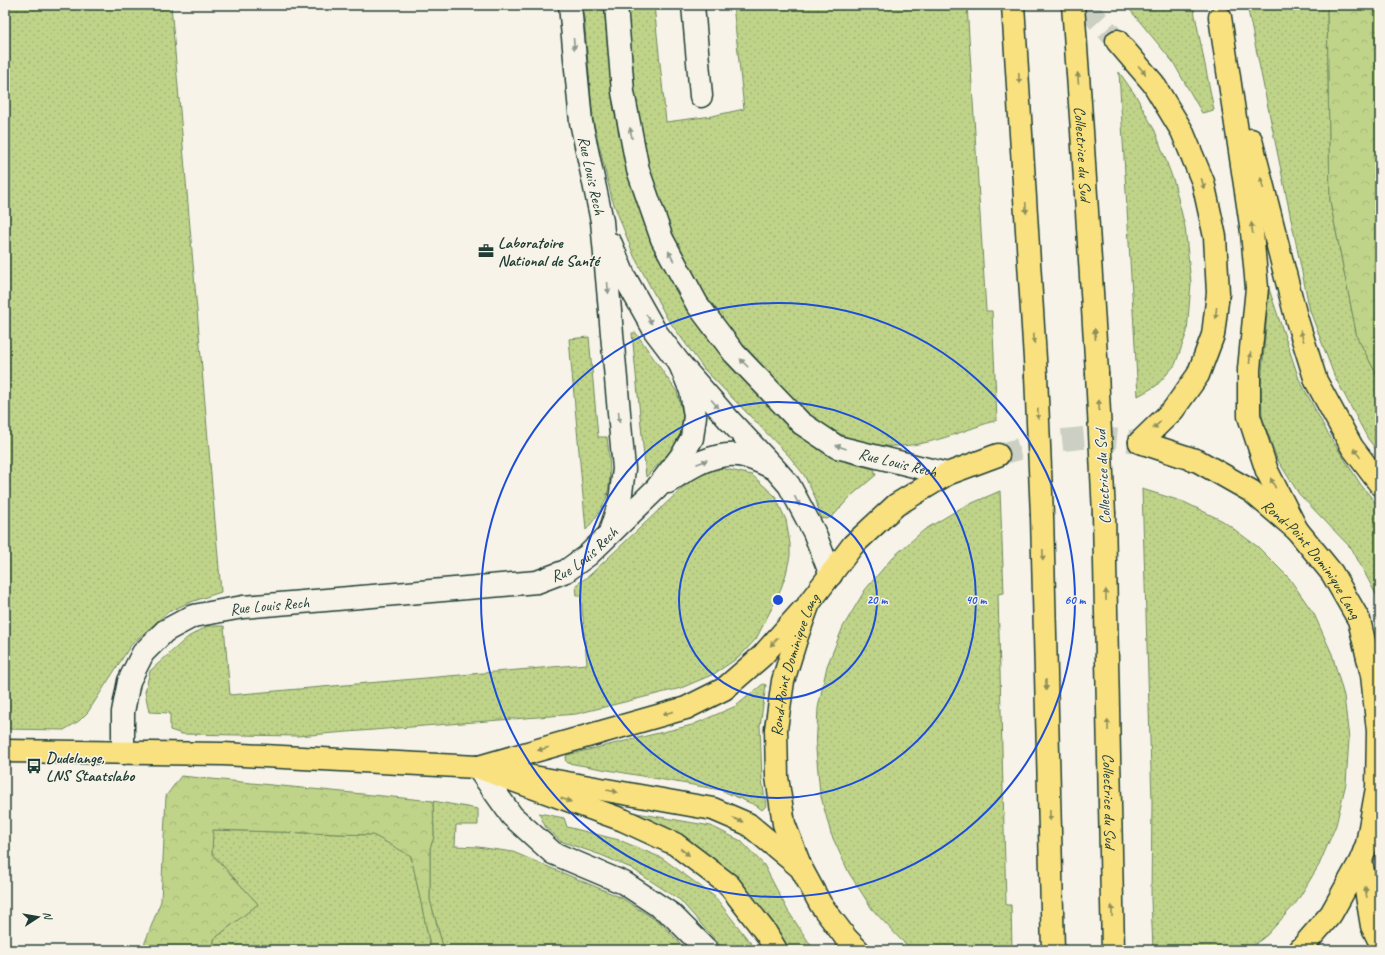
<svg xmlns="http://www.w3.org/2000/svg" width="1385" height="955" font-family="Caveat,sans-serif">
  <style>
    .grass { fill: url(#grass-dots); stroke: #6f885e }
    .forest { fill: url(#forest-crowns); stroke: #6f885e }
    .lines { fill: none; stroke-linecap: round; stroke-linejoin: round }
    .major-tunnel { stroke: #cccfc4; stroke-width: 22; stroke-dasharray: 22 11; stroke-linecap: butt }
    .highway-tunnel { stroke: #cccfc4; stroke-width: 22; stroke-dasharray: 22 11; stroke-linecap: butt }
    .minor-casing { stroke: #1f3d34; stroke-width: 25 }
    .major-casing { stroke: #1f3d34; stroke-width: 25 }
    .highway-casing { stroke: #1f3d34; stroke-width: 25 }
    .minor { stroke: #f7f3e8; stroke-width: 22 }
    .major { stroke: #fae180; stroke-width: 22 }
    .highway { stroke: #fae180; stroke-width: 22 }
    .highway-bridge-casing { stroke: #1f3d34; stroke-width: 25; stroke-linecap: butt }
    .highway-bridge { stroke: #fae180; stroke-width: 22 }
    .oneway { fill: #8b988e }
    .oneway2 { fill: #8c8f5a }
    .ring { fill: none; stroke: #1d4ed8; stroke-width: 2 }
    .labels { text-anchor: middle; stroke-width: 3; stroke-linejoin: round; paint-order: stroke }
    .street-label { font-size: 16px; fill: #1f3d34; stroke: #f7f3e8 }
    .poi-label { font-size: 16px; font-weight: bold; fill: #1f3d34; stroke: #f7f3e8; text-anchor: start }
    .centre { fill: #1d4ed8; stroke: #f7f3e8; stroke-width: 2 }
    .ring-label { font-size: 12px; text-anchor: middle; font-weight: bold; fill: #1d4ed8; stroke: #f7f3e8; stroke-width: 3; stroke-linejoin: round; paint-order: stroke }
  </style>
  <defs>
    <pattern id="grass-dots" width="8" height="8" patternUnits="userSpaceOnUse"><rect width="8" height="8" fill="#bfd489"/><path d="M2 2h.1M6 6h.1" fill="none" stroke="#a4b777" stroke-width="1.8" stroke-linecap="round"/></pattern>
    <pattern id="forest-crowns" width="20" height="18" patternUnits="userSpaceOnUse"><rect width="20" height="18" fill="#bfd489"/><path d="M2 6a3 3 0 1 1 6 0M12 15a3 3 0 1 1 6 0" fill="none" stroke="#a4b777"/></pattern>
  </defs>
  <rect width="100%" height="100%" fill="#f7f3e8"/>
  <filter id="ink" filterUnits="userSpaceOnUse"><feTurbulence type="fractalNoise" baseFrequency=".025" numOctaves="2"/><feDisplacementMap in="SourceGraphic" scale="8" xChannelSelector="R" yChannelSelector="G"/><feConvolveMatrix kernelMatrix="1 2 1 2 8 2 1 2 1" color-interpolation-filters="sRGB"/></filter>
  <g filter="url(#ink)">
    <g class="grass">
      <polygon points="5,5 171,5 221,592 188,603 168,612 131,645 88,712 79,721 64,730 5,729"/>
      <polygon points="583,5 604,5 613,105 629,179 652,243 725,358 792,430 829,454 850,463 874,469 876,475 851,496 833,516 827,519 821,518 815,497 804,475 789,456 704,369 667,318 634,256 612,199 593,120"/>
      <path d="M627 5H654L666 122 712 116 744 109 733 5H967L986 311H992L997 420C955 433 921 451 875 445 851 442 828 429 809 414 797 405 787 392 777 381 752 355 725 327 706 297 681 257 661 212 648 167 642 145 639 123 635 101 630 71 629 36 627 5Z"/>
      <polygon points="1126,5 1193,5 1214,110 1202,113 1173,62"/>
      <polygon points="1247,5 1327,5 1330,201 1357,337 1380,381 1380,454 1368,439 1334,375 1310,311"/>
      <polygon points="1119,72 1136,96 1155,131 1174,182 1185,227 1191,283 1187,332 1175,365 1156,386 1138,396"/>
      <polygon points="1269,289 1299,379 1327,432 1361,485 1380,508 1380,602 1352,549 1299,494 1277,459 1262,417 1261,385"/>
      <polygon points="632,333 636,333 677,392 683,415 681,433 674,448 646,477"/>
      <path d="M589 337 598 437H607C609 456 612 477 607 496 603 509 594 520 586 530L569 339Z"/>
      <polygon points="721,468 752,475 775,496 786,520 790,544 790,556 786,574 779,594 756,639 739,657 714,674 681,688 576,714 297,736 182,734 170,730 170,713 149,712 145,692 150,671 188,637 208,626 224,626 230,695 587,664 581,596 577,596 576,585 590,575 693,478"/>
      <polygon points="1142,489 1184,502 1223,521 1258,547 1289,578 1314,614 1332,654 1344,696 1349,739 1346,783 1336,825 1319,865 1296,903 1267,935 1248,950 1153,950 1151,900 1152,801"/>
      <polygon points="1000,491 1004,593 998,594 1006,905 1011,905 1012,950 914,950 901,940 872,909 849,873 831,834 820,793 816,750 818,708 827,666 843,627 865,590 892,558 924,530 961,508"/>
      <polygon points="763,684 766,685 760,726 762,779 766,806 762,810 757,806 721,790 568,763 565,760 567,755 692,725 736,706"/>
      <polygon points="433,801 478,809 478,825 456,825 455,846 478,847 513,852 620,897 662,924 687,950 444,950 430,900 430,848 434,837"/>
      <polygon points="631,812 711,826 741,841 764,865 788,911 814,950 790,950 774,925 734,875 682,835"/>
      <polygon points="539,813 564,818 567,827 619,840 662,858 715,897 756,950 724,950 680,900 631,868 601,855 560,841 546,828"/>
      <polygon points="212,830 373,835 411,855 431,950 213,950 214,939 258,904 212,854"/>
    </g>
    <g class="forest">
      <polygon points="1327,5 1380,5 1380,381 1357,337 1330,201"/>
      <polygon points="181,776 433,801 434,837 430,848 430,900 444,950 431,950 411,856 373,835 213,830 212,854 258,904 214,939 213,950 142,950 161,901 166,796"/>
    </g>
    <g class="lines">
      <polyline class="major-tunnel" points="998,455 1044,442 1092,437 1140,442"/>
      <polyline class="highway-tunnel" points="1084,5 1117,41"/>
      <defs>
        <g id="minor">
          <path id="s1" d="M570 5 581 122 602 221 624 469 620 501 610 532"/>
          <path id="s2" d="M616 5 623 92 638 170 662 239 697 304 734 353 801 423 837 447 947 474"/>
          <polyline points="693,5 701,96"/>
          <polyline points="611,244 624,276 655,331 680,364 730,421 775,469 789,485 814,532 831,575"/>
          <path d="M668 482C689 468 712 452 739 455 749 457 761 462 771 467"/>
          <path id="s3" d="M123 753V712L129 681 143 653 165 631 193 616 243 607 537 582 566 571 588 555 656 489 683 454 692 438 695 416 691 391 680 364"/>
          <polyline points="477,767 512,816 553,853 624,883 671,914 707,950"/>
        </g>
        <g id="major">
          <path id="s4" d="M1140 442 1198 461 1251 491 1297 530 1332 573 1359 620 1372 675 1378 731 1377 788 1367 844 1361 860 1331 914 1300 950"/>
          <polyline points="5,751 223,754 477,767 713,809 748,824 801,868"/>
          <polyline points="482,766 686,708 724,689 762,656 802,611"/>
          <polyline points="1361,860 1372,926 1380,942"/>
          <path id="s5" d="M858 950 846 938 821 905 801 868 784 824 777 777 776 729 783 681 797 636 809 603 853 545 896 505 947 474 998 455"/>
        </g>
        <g id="highway">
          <polyline points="1013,5 1036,375"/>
          <path id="s6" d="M1073 5 1082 131 1097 373"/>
          <polyline points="1220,17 1252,232 1257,288 1249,369 1249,416 1267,471 1297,530"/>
          <polyline points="1117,41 1153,83 1182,131 1203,182 1215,237 1218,293 1213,335 1198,375 1173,410 1140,442"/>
          <polyline points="1251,140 1296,317 1316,381 1352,447 1380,484"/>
          <path id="s7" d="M1104 514 1113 950"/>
          <polyline points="1042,516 1053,950"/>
          <polyline points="477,767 623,820 675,844 729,885 766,933 776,950"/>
          <polyline points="846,938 852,950"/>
        </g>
      </defs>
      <use href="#minor" class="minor-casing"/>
      <use href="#major" class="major-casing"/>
      <use href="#highway" class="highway-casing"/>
      <use href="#minor" class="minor"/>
      <use href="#major" class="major"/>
      <use href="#highway" class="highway"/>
      <defs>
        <g id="highway-bridge">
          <polyline points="1097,373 1104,514"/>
          <polyline points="1036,375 1042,516"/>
        </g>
      </defs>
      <use href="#highway-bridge" class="highway-bridge-casing"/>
      <use href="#highway-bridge" class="highway-bridge"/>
    </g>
    <defs><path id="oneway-solid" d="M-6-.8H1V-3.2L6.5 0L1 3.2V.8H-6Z"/></defs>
    <g class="oneway">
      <use href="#oneway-solid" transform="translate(574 44) rotate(85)"/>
      <use href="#oneway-solid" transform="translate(631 133) rotate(-101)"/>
      <use href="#oneway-solid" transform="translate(671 256) rotate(-118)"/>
      <use href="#oneway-solid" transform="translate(608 288) rotate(85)"/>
      <use href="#oneway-solid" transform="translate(649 319) rotate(60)"/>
      <use href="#oneway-solid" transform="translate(744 363) rotate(-134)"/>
      <use href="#oneway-solid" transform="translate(715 404) rotate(49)"/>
      <use href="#oneway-solid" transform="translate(619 417) rotate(85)"/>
      <use href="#oneway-solid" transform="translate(841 447) rotate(-161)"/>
      <use href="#oneway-solid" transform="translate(702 462) rotate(-21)"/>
      <use href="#oneway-solid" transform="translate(797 501) rotate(63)"/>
    </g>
    <g class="oneway2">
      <use href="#oneway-solid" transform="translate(1142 70) rotate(50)"/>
      <use href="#oneway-solid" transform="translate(1019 78) rotate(87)"/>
      <use href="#oneway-solid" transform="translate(1078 78) rotate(-94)"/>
      <use href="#oneway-solid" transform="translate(1262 183) rotate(-104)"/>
      <use href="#oneway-solid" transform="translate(1203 184) rotate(74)"/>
      <use href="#oneway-solid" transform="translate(1026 208) rotate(87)"/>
      <use href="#oneway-solid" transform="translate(1252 228) rotate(-98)"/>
      <use href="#oneway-solid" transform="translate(1216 313) rotate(96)"/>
      <use href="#oneway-solid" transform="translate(1095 334) rotate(-94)"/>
      <use href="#oneway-solid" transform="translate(1302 336) rotate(-108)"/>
      <use href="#oneway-solid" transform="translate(1034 338) rotate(87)"/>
      <use href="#oneway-solid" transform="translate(1250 358) rotate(-84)"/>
      <use href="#oneway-solid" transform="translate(1099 405) rotate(-93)"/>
      <use href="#oneway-solid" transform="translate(1038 414) rotate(88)"/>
      <use href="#oneway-solid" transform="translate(1157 425) rotate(136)"/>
      <use href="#oneway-solid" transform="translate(1357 453) rotate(-126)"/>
      <use href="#oneway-solid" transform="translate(1273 483) rotate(-117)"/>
      <use href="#oneway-solid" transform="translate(1043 555) rotate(89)"/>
      <use href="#oneway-solid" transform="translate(1106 595) rotate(-91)"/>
      <use href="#oneway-solid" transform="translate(774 642) rotate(132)"/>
      <use href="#oneway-solid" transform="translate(1046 685) rotate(89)"/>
      <use href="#oneway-solid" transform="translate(668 713) rotate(164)"/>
      <use href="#oneway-solid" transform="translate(1108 725) rotate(-91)"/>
      <use href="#oneway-solid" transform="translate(543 749) rotate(164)"/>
      <use href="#oneway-solid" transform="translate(612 791) rotate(10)"/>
      <use href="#oneway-solid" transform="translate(566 800) rotate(20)"/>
      <use href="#oneway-solid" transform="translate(1050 815) rotate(89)"/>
      <use href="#oneway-solid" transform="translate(738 820) rotate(23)"/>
      <use href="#oneway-solid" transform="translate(685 852) rotate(37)"/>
      <use href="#oneway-solid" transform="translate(1366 892) rotate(-99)"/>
      <use href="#oneway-solid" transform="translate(1112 911) rotate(-91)"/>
    </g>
  </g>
  <g class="ring">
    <circle cx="778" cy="600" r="99"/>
    <circle cx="778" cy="600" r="198"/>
    <circle cx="778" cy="600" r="297"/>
  </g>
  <defs>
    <symbol id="office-bare" viewBox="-9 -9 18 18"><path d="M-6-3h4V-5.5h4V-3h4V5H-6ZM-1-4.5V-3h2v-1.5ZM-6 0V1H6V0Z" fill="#1f3d34" stroke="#f7f3e8" stroke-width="2.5" paint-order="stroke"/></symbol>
    <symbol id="bus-bare" viewBox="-9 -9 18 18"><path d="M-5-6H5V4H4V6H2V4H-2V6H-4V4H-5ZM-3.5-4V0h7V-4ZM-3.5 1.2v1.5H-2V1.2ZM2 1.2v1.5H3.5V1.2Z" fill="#1f3d34" stroke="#f7f3e8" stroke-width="2.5" paint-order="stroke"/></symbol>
  </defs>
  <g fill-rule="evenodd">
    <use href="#office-bare" x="475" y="240" width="22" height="22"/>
    <use href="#bus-bare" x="23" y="755" width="22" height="22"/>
  </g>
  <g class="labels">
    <g class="street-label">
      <text dy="6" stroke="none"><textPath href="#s6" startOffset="149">Collectrice du Sud</textPath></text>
      <text dy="6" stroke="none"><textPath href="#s1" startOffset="172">Rue Louis Rech</textPath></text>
      <text dy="6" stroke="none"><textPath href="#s2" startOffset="578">Rue Louis Rech</textPath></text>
      <text transform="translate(1102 477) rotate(-93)" y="6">Collectrice du Sud</text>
      <text dy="6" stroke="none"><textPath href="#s3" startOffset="568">Rue Louis Rech</textPath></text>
      <text dy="6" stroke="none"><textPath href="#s4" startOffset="214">Rond-Point Dominique Lang</textPath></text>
      <text dy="6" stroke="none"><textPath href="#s3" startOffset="244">Rue Louis Rech</textPath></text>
      <text dy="6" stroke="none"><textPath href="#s5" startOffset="310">Rond-Point Dominique Lang</textPath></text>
      <text dy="6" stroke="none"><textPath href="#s7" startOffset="287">Collectrice du Sud</textPath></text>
    </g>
    <g class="poi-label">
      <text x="498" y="248">Laboratoire<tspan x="498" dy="18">National de Santé</tspan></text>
      <text x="46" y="763">Dudelange,<tspan x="46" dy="18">LNS Staatslabo</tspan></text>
    </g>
  </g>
  <circle cx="778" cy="600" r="6" class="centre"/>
  <g class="ring-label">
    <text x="877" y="604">20 m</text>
    <text x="976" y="604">40 m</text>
    <text x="1075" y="604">60 m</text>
  </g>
  <rect width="1385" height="955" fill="none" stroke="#f7f3e8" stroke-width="20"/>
  <rect x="10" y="10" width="1365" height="935" fill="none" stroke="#1f3d34" stroke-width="1.5" filter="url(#ink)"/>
  <g transform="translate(38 917) rotate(78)" stroke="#f7f3e8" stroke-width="3" paint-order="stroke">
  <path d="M0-3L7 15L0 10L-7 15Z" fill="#1f3d34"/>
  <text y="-6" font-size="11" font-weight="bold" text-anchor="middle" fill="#1f3d34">N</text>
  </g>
</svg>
